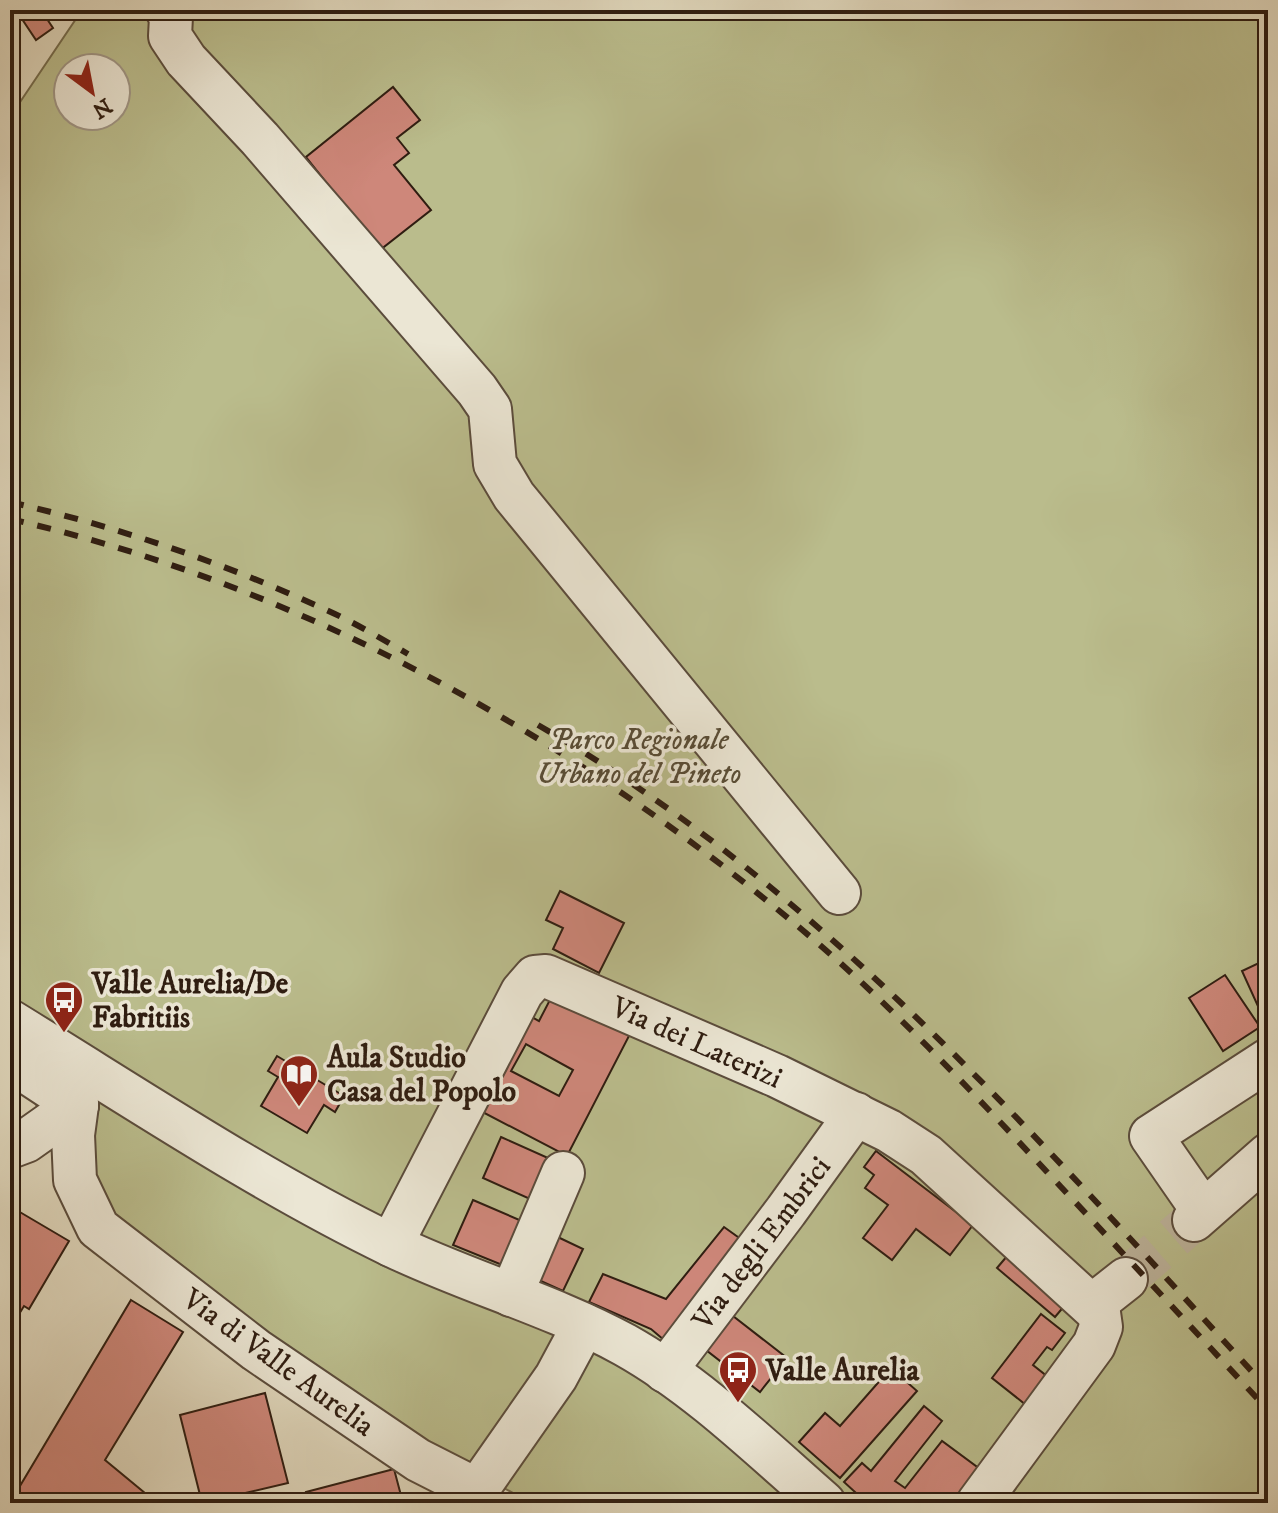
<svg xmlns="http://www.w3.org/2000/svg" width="1278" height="1513" font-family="'IM FELL DW Pica',serif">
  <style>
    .green { fill: #babc8c; stroke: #746c4e; stroke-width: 2; fill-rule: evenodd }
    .building { fill: #ce877a; stroke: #2f1d11; stroke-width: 2; fill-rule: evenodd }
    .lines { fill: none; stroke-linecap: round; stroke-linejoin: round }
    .minor-tunnel { stroke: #bdb39b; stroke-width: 42; stroke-dasharray: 42 21; stroke-linecap: butt }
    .minor-casing { stroke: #5b4c3c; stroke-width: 46 }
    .minor { stroke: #ebe6d4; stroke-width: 42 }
    .rail { stroke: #2f1d11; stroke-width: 6; stroke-dasharray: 14 14; stroke-linecap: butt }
    .labels { text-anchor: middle; stroke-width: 7; stroke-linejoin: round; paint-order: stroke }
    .park-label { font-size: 30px; font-style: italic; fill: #594d36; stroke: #ebe6d4 }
    .poi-label { font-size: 30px; font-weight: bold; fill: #2f1d11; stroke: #ebe6d4; text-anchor: start }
    .street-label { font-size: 30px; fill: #2f1d11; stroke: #ebe6d4 }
  </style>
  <rect width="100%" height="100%" fill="#e0d8bd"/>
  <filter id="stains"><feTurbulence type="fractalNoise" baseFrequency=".0025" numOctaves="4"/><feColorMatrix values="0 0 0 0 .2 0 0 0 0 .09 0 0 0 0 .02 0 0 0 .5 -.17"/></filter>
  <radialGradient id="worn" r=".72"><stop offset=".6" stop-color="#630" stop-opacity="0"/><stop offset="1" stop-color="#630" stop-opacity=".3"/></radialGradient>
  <path class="green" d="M82 10H1268V1503H531L401 1431 107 1222 35 1103 10 1079V117ZM68 68H116V116H68Z"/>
  <g class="building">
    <polygon points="36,10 41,10 53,28 36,40 22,19"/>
    <polygon points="393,87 420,120 397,138 409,153 394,165 431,210 380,250 306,157"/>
    <polygon points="560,891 624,923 599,973 553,949 563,928 546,920"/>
    <polygon points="1263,961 1268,972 1267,1026 1242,971"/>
    <polygon points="1225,975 1260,1027 1223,1051 1189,998"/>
    <path d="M553 994 630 1034 567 1156 473 1107 523 1012 539 1021ZM526 1044 573 1070 559 1096 511 1071Z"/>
    <polygon points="277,1056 344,1096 335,1112 324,1105 307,1133 261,1106 278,1077 268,1071"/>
    <polygon points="501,1137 557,1162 539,1203 483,1178"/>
    <polygon points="876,1151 973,1225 950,1255 916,1229 892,1260 863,1238 888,1205 865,1188 874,1175 864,1167"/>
    <polygon points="473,1200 531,1225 512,1269 453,1245"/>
    <polygon points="13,1208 69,1241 29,1309 24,1306 10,1329 10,1212"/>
    <polygon points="724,1227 749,1245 670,1345 651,1329 589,1302 603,1274 666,1299"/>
    <polygon points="543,1230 583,1249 563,1291 523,1273"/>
    <polygon points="1013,1249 1071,1298 1055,1317 997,1268"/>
    <polygon points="131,1300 183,1332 105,1460 157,1503 37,1503 17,1491"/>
    <polygon points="724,1309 787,1358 760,1392 697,1343"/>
    <polygon points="1041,1314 1065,1333 1052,1350 1047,1347 1033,1365 1048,1377 1026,1405 992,1378"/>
    <polygon points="891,1368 917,1391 840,1478 799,1442 825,1413 840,1426"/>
    <polygon points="265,1393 288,1483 202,1503 180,1415"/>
    <polygon points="924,1406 942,1421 895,1481 905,1488 942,1441 988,1475 966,1503 867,1503 844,1482 862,1463 871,1471"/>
    <polygon points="394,1469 403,1503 309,1503 306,1492"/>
  </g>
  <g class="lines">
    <polyline class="minor-tunnel" points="1126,1279 1194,1220"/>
    <defs>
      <g id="minor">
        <polyline points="167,10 171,17 170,36 186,60 260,139 477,390 490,409 495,464 514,496 839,893"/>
        <path d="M10 1021C134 1097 261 1182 391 1245 467 1282 550 1304 625 1345 698 1386 761 1448 824 1503"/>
        <polyline points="10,1061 77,1105"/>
        <polyline points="77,1105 73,1135 75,1180 98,1228 256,1350 418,1460 477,1490 556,1377 584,1325"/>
        <polyline points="10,1147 26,1141 77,1105"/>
        <polyline points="1203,1211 1151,1136 1268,1060"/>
        <polyline points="1194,1220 1268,1155"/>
        <polyline points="391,1245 522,992 535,977 546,976 777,1076 889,1131 926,1155 1099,1313 1101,1327 1094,1345 978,1503"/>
        <polyline points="511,1295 563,1173"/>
        <polyline points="1093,1305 1126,1279"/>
        <polyline points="665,1371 786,1211 856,1114"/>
      </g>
    </defs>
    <use href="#minor" class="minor-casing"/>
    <use href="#minor" class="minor"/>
    <g class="rail">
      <path d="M10 502C118 527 221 562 322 608 352 621 380 638 408 654"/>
      <path d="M10 519C307 587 582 742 813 939 891 1006 962 1081 1032 1156 1111 1240 1189 1325 1268 1410"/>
      <path d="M538 725C827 891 1045 1147 1268 1389"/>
    </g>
  </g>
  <defs>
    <symbol id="bus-pin" viewBox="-11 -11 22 30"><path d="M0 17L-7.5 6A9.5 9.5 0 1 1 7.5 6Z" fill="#8f2418" stroke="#ebe6d4"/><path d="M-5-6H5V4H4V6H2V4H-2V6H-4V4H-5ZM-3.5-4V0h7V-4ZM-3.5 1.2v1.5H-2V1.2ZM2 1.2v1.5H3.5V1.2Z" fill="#fff"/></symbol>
    <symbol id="library-pin" viewBox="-11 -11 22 30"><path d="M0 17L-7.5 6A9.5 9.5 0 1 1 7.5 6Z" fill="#8f2418" stroke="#ebe6d4"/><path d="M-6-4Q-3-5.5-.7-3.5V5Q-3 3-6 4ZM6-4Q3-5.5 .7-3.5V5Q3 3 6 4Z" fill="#fff"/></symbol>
  </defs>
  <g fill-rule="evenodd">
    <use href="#bus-pin" x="42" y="978" width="44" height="60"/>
    <use href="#library-pin" x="277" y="1052" width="44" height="60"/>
    <use href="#bus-pin" x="716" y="1348" width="44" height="60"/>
  </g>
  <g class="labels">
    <g class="park-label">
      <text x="639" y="749">Parco Regionale<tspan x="639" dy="34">Urbano del Pineto</tspan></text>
    </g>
    <g class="poi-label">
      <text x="92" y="993">Valle Aurelia/De<tspan x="92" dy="34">Fabritiis</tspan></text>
      <text x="327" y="1067">Aula Studio<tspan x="327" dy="34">Casa del Popolo</tspan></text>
      <text x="766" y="1380">Valle Aurelia</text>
    </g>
    <g class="street-label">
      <text transform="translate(697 1042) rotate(24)" y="10">Via dei Laterizi</text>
      <text transform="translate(761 1243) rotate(-53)" y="10">Via degli Embrici</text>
      <text transform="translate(279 1362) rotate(36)" y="10">Via di Valle Aurelia</text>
    </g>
  </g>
  <rect width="1278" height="1513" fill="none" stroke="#e0d8bd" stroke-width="40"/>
  <rect x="12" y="12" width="1254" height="1489" fill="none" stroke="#2f1d11" stroke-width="4"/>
  <rect x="20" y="20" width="1238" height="1473" fill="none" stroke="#2f1d11" stroke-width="2"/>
  <g transform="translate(92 92) rotate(148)"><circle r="38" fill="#ebe6d4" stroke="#a09686" stroke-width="2"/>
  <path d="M0-6L14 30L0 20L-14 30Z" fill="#8f2418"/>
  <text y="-12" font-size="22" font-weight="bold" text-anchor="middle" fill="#2f1d11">N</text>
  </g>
  <rect width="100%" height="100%" filter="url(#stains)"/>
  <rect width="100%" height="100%" fill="url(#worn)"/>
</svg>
